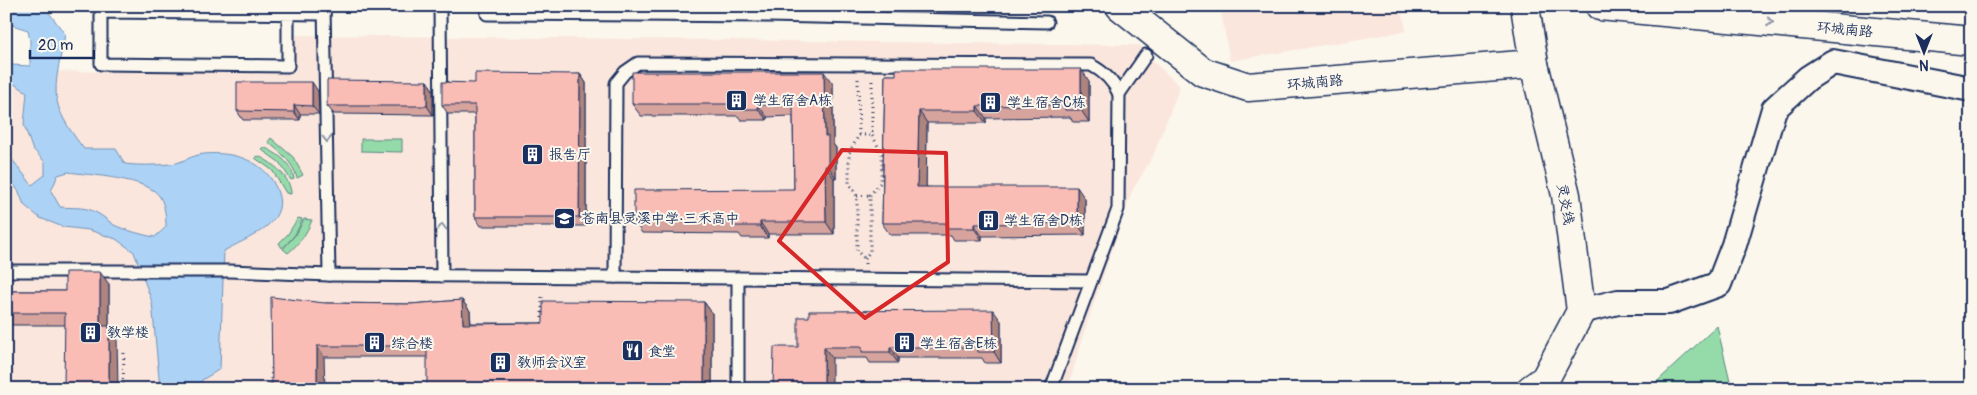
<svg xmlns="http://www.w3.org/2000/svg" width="1977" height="395" font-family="Pangolin,'LXGW WenKai TC',sans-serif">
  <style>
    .built { fill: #fae6dc }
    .green { fill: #95dba9; stroke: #588584 }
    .water { fill: #acd3f6; stroke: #7291b9; fill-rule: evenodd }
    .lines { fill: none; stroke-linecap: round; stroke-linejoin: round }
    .service-casing { stroke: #1b2f5e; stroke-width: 15 }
    .minor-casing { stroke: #1b2f5e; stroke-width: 28 }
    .tertiary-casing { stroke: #1b2f5e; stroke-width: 31 }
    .secondary-casing { stroke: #1b2f5e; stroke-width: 31 }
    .path { stroke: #1b2f5e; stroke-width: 3; stroke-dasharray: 1 4; stroke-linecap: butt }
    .service { stroke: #fbf7ec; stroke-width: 11 }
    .minor { stroke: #fbf7ec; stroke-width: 24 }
    .tertiary { stroke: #fbf7ec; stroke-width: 28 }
    .secondary { stroke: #fbf7ec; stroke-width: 28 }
    .wall { fill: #d6a39d; stroke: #1b2f5e }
    .shaded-wall { fill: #ae847f; stroke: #1b2f5e }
    .building { fill: #f9bdb6; stroke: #1b2f5e }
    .oneway { stroke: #8b93a5 }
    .marked { fill: none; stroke: #d62828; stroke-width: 4; stroke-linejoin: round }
    .labels { text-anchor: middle; stroke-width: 4; stroke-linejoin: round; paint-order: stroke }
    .street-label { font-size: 14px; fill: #1b2f5e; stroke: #fbf7ec }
    .poi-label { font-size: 14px; fill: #1b2f5e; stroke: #fbf7ec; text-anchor: start }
  </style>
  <rect width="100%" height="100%" fill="#fbf7ec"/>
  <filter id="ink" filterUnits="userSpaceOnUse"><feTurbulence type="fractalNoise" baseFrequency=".02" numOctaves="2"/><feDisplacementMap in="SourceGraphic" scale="10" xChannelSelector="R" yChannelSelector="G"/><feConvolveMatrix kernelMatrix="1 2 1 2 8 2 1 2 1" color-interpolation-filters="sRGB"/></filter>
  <g filter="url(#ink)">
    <g class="built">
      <polygon points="1220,6 1401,6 1406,31 1230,61"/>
      <polygon points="295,35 1140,45 1146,55 1180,86 1153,156 1132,191 1082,338 1068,389 6,389 6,71 295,73"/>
    </g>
    <g class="green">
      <path d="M271 138 293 157 303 175 297 178C293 162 280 152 268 142Z"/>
      <polygon points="361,139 402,139 402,152 361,151"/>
      <path d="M263 147C277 153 292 163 294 179L291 180 279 162 262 150Z"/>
      <path d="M258 156C272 162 291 177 291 194L286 193 272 170 255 158Z"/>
      <path d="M298 218 302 219C299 230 292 240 282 248L279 243 288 234Z"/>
      <path d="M304 219 312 220C307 233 299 244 288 253L283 249 297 233Z"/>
      <polygon points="1717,326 1732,389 1649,389"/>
    </g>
    <path class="water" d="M6 6H44L65 34C62 55 53 80 57 101 60 117 74 136 84 149H116L125 164C141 166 155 165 171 164 182 163 192 155 204 154 234 151 268 161 278 193 289 225 244 239 224 251L220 369 202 380 198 389H160L152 302 134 252 116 239 89 230 63 227 40 218 24 205 19 192 6 173V147L8 154 32 185 45 175V162L32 148 24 125 27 92 16 85 6 82V62L12 65 30 66V41L28 30 9 24 6 26ZM68 172C89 175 149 178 160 197 165 205 166 218 166 227L155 237C146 236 122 229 114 225 106 219 97 211 87 209 79 207 69 208 60 207L51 191 58 175Z"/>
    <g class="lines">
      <defs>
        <g id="service">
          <polyline points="324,6 329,275"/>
          <polyline points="440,6 442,276"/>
          <polyline points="487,6 487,14 768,16 1047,22"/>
          <polyline points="288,14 288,66 101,64 101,12 324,14"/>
          <polyline points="6,271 230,271 329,275 738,278 738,389"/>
          <path d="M615 277 616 83 625 72 638 63 1091 65C1104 72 1113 80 1119 94"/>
          <polyline points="738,278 1091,281"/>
          <polyline points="1051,389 1118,209 1119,94 1146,55"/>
        </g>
        <polyline id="minor" points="1581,311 1618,302 1669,302 1719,284 1734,245 1774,109 1808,78 1833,62 1971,89"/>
        <polyline id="tertiary" points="1531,389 1545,379 1581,311 1566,195 1534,64"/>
        <g id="secondary">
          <polyline points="1120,6 1203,72 1248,87 1534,64 1525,6"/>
          <polyline points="1600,6 1971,41"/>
        </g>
      </defs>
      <use href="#service" class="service-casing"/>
      <use href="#minor" class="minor-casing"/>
      <use href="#tertiary" class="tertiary-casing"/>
      <use href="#secondary" class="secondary-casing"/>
      <g class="path">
        <polyline points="858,79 859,135 849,153 849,183 857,196 857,251 865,259"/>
        <polyline points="859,135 872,135"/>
        <polyline points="857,196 870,195"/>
        <polyline points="865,264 865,259 870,251 870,195 881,182 882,154 872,135 872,80"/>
        <polyline points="542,292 542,326"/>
        <polyline points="123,389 124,352"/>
        <polyline points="270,389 272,368"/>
      </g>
      <use href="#service" class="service"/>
      <use href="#minor" class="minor"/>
      <use href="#tertiary" class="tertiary"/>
      <use href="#secondary" class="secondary"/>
    </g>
    <g class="wall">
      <polygon points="580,74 586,83 586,226 481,226 475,217 475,114 448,114 442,105 475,83"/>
      <polygon points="885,75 1089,81 1089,122 1073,122 1070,117 986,118 986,123 927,123 926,187 1085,199 1085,235 982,236 982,240 954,240 951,235 890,235 882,223"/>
      <polygon points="427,81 433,90 433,115 334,114 327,106"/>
      <polygon points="833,84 833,144 836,148 836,178 834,178 834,234 768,234 768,238 742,238 739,234 642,233 634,221 794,189 793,116 767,117 767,120 741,120 738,116 641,116 632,104"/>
      <polygon points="318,91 319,114 300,114 300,120 243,120 237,111"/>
      <polygon points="109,284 109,326 117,338 65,325 6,325 6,291 65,291"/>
      <polygon points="462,300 470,311 471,323 543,323 704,302 712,313 712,389 427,357 324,357 272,389 325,303 410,304"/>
      <polygon points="1001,321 1001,363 985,363 982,358 898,358 898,363 870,363 867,358 832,358 798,347"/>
    </g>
    <g class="shaded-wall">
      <polygon points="1081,69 1089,81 1089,122 1081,110"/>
      <polygon points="824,72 833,84 833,144 836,148 836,178 828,166 825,136"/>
      <polygon points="580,74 586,83 586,226 579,217"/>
      <polygon points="427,81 433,90 433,115 427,106"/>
      <polygon points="312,82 318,91 319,114 312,106"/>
      <polygon points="294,105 300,114 300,120 294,112"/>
      <polygon points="758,105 767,117 767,120 758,109"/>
      <polygon points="977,106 986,118 986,123 977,111"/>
      <polygon points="919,111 927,123 926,199 917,187"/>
      <polygon points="825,166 834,178 834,234 826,222"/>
      <polygon points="1077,187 1085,199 1085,235 1077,223"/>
      <polygon points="760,222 768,234 768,238 760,226"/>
      <polygon points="974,224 982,236 982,240 974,228"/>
      <polygon points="100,272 109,284 109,338 100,326"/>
      <polygon points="462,300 470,311 471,335 463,324"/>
      <polygon points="704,302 712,313 712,389 704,389"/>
      <polygon points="993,310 1001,321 1001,363 994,352"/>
      <polygon points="109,326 117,338 118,389 109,389"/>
      <polygon points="317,346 324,357 325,389 317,389"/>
      <polygon points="824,347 832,358 832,389 824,389"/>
      <polygon points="890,347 898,358 898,363 890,352"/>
    </g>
    <g class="building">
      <polygon points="896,69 1081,69 1081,110 1065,110 1065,105 977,106 977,111 919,111 917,187 1077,187 1077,223 974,224 974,228 946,228 946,223 882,223 885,75 896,75"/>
      <polygon points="632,72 824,72 825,136 828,136 828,166 825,166 826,222 760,222 760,226 734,226 734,222 634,221 634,190 794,189 793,104 758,105 758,109 733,109 733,104 632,104"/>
      <polygon points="475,73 580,74 579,217 475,217 475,105 442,105 442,82 475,83"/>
      <polygon points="327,80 427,81 427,106 327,106"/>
      <polygon points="237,82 312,82 312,106 294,105 294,112 237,111"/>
      <polygon points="65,272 100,272 100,326 109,326 109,389 64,389 65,313 6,313 6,291 65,291"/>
      <polygon points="271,297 325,303 410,304 462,300 463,324 543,323 543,301 704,302 704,389 427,389 427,346 317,346 317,389 272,389"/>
      <polygon points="993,310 994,352 978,352 978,347 890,347 890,352 862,352 862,347 824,347 824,389 773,389 774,347 798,347 798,317 809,317 809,311"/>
    </g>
    <defs><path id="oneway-chevron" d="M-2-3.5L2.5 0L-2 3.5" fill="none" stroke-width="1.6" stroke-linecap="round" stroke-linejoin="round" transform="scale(1.25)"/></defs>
    <g class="oneway">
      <use href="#oneway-chevron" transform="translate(1770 22) rotate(5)"/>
      <use href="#oneway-chevron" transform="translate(327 139) rotate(89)"/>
      <use href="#oneway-chevron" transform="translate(442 227) rotate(-90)"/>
    </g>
  </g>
  <path class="marked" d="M842 150 946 153 948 262 865 318 779 241Z"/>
  <defs>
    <symbol id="building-square" viewBox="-11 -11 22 22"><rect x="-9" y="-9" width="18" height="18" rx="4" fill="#1b2f5e" stroke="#fbf7ec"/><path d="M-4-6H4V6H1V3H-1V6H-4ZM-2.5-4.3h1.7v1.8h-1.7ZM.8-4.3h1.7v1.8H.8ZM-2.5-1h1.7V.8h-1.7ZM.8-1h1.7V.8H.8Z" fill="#fff"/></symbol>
    <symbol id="school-square" viewBox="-11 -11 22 22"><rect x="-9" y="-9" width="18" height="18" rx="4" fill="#1b2f5e" stroke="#fbf7ec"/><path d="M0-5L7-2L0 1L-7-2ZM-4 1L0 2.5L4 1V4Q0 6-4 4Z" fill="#fff"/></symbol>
    <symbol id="restaurant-square" viewBox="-11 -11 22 22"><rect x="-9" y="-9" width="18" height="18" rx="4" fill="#1b2f5e" stroke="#fbf7ec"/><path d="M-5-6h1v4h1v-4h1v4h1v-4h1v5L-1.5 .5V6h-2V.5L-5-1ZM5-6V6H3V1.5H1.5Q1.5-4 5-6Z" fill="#fff"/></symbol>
  </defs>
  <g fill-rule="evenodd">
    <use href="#building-square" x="724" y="88" width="25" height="25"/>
    <use href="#building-square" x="978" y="90" width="25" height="25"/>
    <use href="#building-square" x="520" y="142" width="25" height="25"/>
    <use href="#school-square" x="552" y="206" width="25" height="25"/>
    <use href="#building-square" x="976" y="208" width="25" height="25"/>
    <use href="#building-square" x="78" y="320" width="25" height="25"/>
    <use href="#building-square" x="362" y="330" width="25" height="25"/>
    <use href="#building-square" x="892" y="330" width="25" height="25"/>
    <use href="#restaurant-square" x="620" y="338" width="25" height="25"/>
    <use href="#building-square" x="488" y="350" width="25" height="25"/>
  </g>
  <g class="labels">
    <g class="street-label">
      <text transform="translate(1845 29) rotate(5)" y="5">环城南路</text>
      <text transform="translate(1315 82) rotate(-5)" y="5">环城南路</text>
      <text transform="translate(1566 204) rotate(80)" y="5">灵炎线</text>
    </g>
    <g class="poi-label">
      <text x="753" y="105">学生宿舍A栋</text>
      <text x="1007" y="107">学生宿舍C栋</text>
      <text x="549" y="159">报告厅</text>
      <text x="581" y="223">苍南县灵溪中学·三禾高中</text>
      <text x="1004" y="225">学生宿舍D栋</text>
      <text x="107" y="337">教学楼</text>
      <text x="391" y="348">综合楼</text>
      <text x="920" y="348">学生宿舍E栋</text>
      <text x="648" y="356">食堂</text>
      <text x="517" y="367">教师会议室</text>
    </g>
  </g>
  <rect width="1977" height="395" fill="none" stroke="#fbf7ec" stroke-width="25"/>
  <rect x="12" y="12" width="1952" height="370" fill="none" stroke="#1b2f5e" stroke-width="2" filter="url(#ink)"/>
  <g transform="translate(1924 52) rotate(180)" stroke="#fbf7ec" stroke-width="4" paint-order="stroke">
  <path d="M0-4L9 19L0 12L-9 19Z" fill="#1b2f5e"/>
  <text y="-8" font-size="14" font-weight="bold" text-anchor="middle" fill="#1b2f5e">N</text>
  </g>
  <path d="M30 50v8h64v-8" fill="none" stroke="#1b2f5e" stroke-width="2.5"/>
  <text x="38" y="50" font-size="15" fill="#1b2f5e" stroke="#fbf7ec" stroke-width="4" paint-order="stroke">20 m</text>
</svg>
